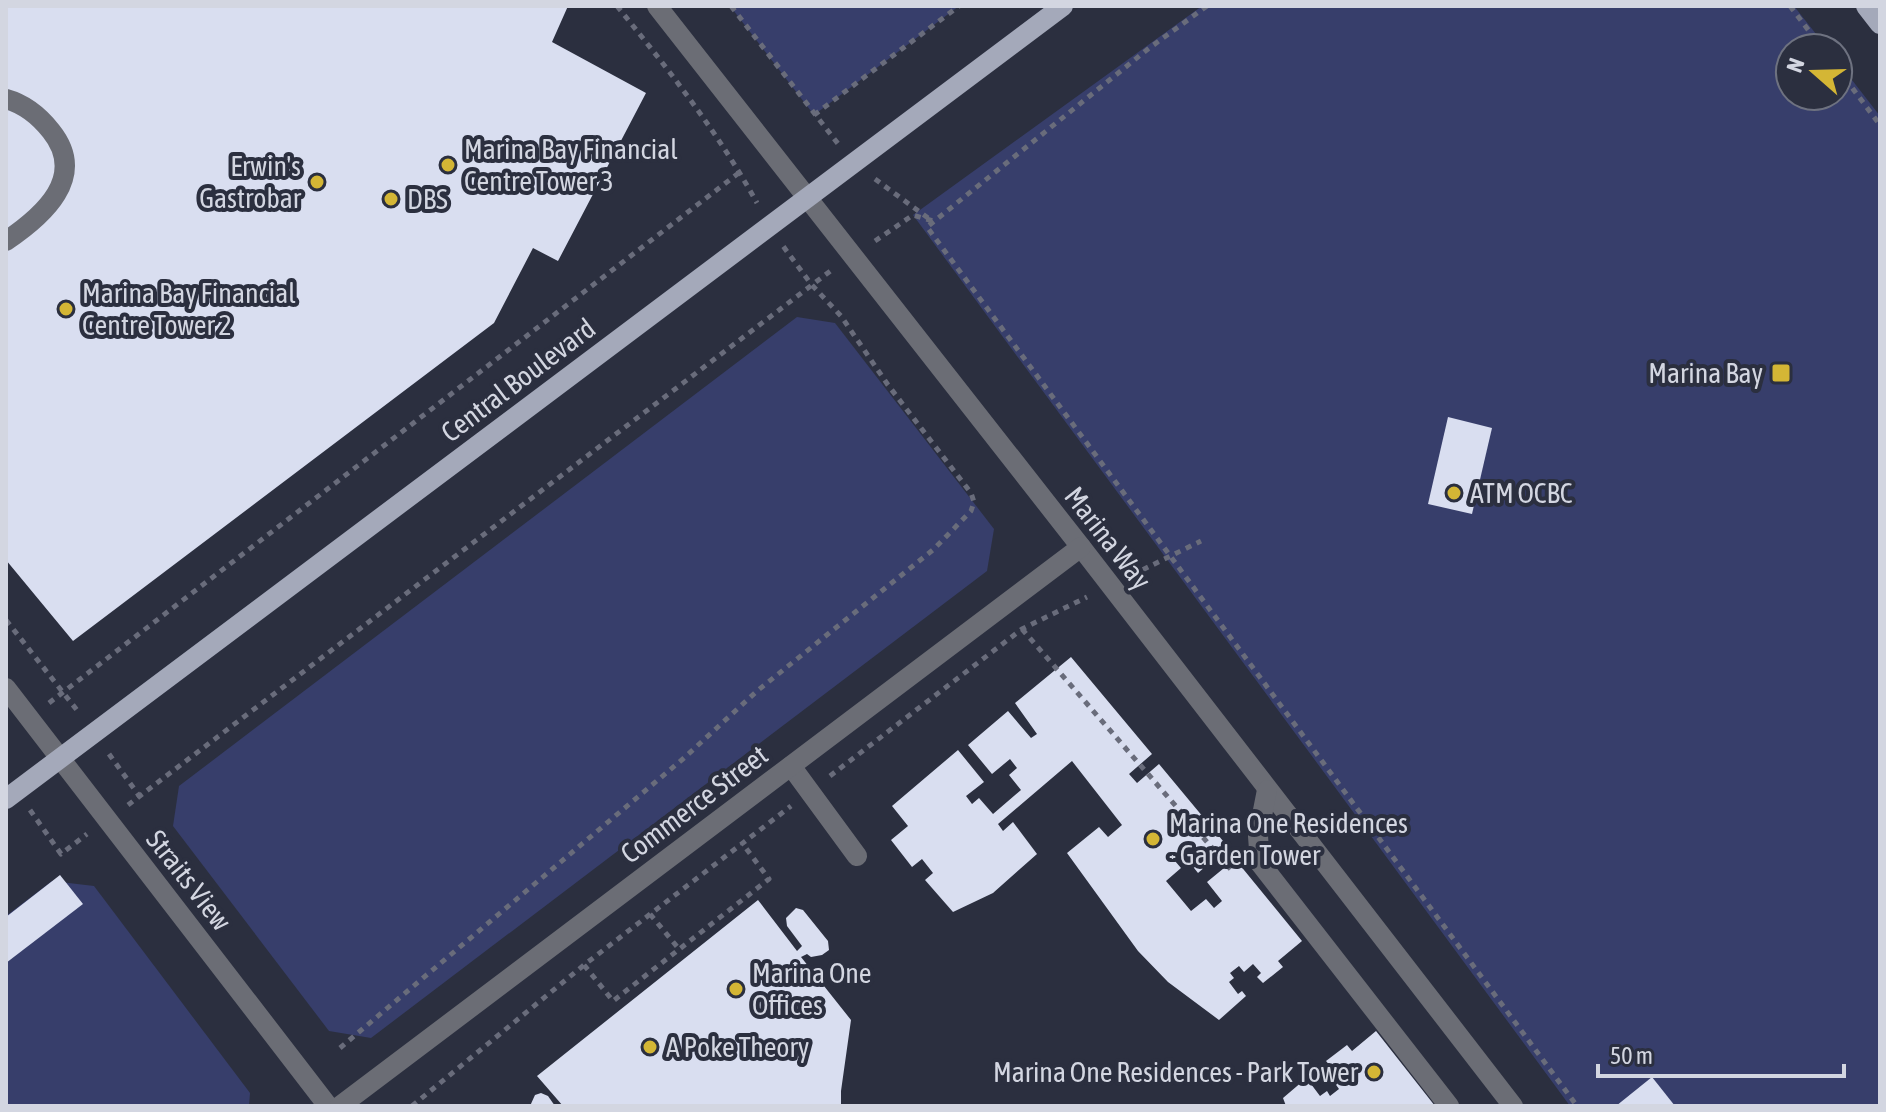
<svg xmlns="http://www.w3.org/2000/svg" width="1886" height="1112" font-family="'Asap Condensed',sans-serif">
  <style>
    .green { fill: #373e6b }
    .building { fill: #d9def0 }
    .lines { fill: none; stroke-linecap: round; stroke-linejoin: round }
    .path { stroke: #696c7b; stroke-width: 5; stroke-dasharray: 6 6; stroke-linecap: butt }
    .minor { stroke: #6b6d75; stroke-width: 20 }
    .major { stroke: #a4a9ba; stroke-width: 20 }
    .poi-dot { fill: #d4b635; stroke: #2b2f3f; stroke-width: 3 }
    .labels { text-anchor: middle; stroke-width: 8; stroke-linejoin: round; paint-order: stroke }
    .poi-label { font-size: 28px; fill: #d3d6e1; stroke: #2b2f3f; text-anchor: start }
    .street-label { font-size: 28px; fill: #d3d6e1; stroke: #2b2f3f }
  </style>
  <rect width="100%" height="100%" fill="#2b2f3f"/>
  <g class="green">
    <polygon points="730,6 959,6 814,115"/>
    <polygon points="1202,6 1794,6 1827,48 1790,48 1790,96 1838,96 1838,62 1880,116 1880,1106 1570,1106 913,215"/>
    <polygon points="797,317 835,323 994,529 987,571 371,1038 329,1031 173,826 179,786"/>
    <polygon points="52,881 94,886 250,1093 249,1106 6,1106 6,916"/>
  </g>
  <g class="building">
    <polygon points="6,6 568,6 552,42 646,93 558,261 533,248 494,323 73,641 6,560"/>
    <polygon points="1448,417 1492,428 1472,514 1428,504"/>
    <polygon points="1071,657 1152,754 1129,774 1137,783 1159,764 1228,847 1198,873 1183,854 1175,861 1181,868 1166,881 1191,911 1206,899 1214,908 1222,901 1207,882 1235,859 1302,941 1278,961 1283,967 1263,983 1257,977 1261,973 1253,964 1244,972 1239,966 1230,973 1234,978 1229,982 1238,994 1242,991 1246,996 1219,1020 1168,982 1138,951 1067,853 1099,827 1108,837 1122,825 1072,761 998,824 1003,831 1013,822 1037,854 993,893 953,912 925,880 933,873 922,859 912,867 891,840 908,826 892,806 958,750 984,782 966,796 972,804 979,798 993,814 1021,790 1009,775 1017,768 1010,759 992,774 968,745 1008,711 1031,738 1037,734 1015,703"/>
    <polygon points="60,875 83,904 6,963 6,917"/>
    <polygon points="758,900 797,951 802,946 787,926 786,918 796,908 803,910 828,941 829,950 822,955 811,957 807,954 801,957 851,1020 841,1091 841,1106 563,1106 537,1076"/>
    <polygon points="1376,1031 1435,1106 1286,1106 1283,1098 1310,1075 1315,1081 1311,1084 1320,1096 1327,1091 1330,1096 1339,1089 1334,1082 1343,1075 1336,1065 1332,1068 1326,1061 1347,1045 1352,1051"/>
    <polygon points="1652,1077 1675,1106 1616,1106"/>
    <polygon points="541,1093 548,1096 555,1106 530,1106 535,1095"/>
  </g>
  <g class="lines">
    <g class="path">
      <path d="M617 6C668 69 718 132 757 203"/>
      <polyline points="731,6 839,145"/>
      <polyline points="1207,6 1148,49 927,227 1577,1106"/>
      <polyline points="1790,6 1822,48"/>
      <polyline points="1838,69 1880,125"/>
      <polyline points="814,115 959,6"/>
      <polyline points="875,179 928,218"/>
      <polyline points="875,241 913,215 933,221"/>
      <polyline points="1132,575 1201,541"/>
      <polyline points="6,620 80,714"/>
      <polyline points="1022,629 1234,873"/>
      <polyline points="49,703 740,172"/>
      <polyline points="109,754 140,797"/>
      <polyline points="830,776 1022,629 1087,597"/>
      <polyline points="128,805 833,269"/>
      <polyline points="30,810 61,854 87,834"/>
      <polyline points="650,914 679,949"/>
      <polyline points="584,965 613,1001 769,879 742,843"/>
      <polyline points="340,1048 684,758 757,691 934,549 971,511 974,502 971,493 888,385 841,316 811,284 783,246"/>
      <polyline points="412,1106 584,965 791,806"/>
    </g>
    <g class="minor">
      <polyline points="657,6 1081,547 1513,1106"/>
      <path d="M6 99C24 104 40 117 51 131 88 177 43 216 6 241"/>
      <polyline points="6,688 328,1106"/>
      <polyline points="791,766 857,856"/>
      <polyline points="1267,790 1258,836 1260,863 1449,1106"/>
      <polyline points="340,1106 1081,547"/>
    </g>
    <g class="major">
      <polyline points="1866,6 1880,24"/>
      <polyline points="6,799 1063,6"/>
    </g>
  </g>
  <g class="poi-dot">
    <circle cx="448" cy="165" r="8"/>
    <circle cx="317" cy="182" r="8"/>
    <circle cx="391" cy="199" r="8"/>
    <circle cx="66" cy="309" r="8"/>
    <rect x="1771" y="363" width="20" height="20" rx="4"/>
    <circle cx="1454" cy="493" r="8"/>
    <circle cx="1153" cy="839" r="8"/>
    <circle cx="736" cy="989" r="8"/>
    <circle cx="650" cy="1047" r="8"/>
    <circle cx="1374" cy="1072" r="8"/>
  </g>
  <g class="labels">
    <g class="poi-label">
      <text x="464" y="159">Marina Bay Financial<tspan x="464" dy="32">Centre Tower 3</tspan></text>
      <text x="301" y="176" text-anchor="end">Erwin's<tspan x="301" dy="32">Gastrobar</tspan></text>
      <text x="407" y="209">DBS</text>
      <text x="82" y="303">Marina Bay Financial<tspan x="82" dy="32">Centre Tower 2</tspan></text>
      <text x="1763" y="383" text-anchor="end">Marina Bay</text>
      <text x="1470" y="503">ATM OCBC</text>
      <text x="1169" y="833">Marina One Residences<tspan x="1169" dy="32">- Garden Tower</tspan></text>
      <text x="752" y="983">Marina One<tspan x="752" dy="32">Offices</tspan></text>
      <text x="666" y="1057">A Poke Theory</text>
      <text x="1358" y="1082" text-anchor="end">Marina One Residences - Park Tower</text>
    </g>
    <g class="street-label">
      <text transform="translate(518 380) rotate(-37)" y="10">Central Boulevard</text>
      <text transform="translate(1108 538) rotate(52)" y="10">Marina Way</text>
      <text transform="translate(694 804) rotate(-37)" y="10">Commerce Street</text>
      <text transform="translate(189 880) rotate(52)" y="10">Straits View</text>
    </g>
  </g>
  <rect width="1886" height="1112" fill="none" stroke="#d3d6e1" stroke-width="16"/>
  <g transform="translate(1814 72) rotate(290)"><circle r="38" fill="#2b2f3f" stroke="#6e7280" stroke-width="2"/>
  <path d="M0-6L14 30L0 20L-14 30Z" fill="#d4b635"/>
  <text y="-12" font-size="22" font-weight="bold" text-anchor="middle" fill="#d3d6e1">N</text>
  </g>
  <path d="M1598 1064v12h246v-12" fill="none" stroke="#d3d6e1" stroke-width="4"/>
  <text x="1610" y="1064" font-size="24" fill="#d3d6e1" stroke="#2b2f3f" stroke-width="6" paint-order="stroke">50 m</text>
</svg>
